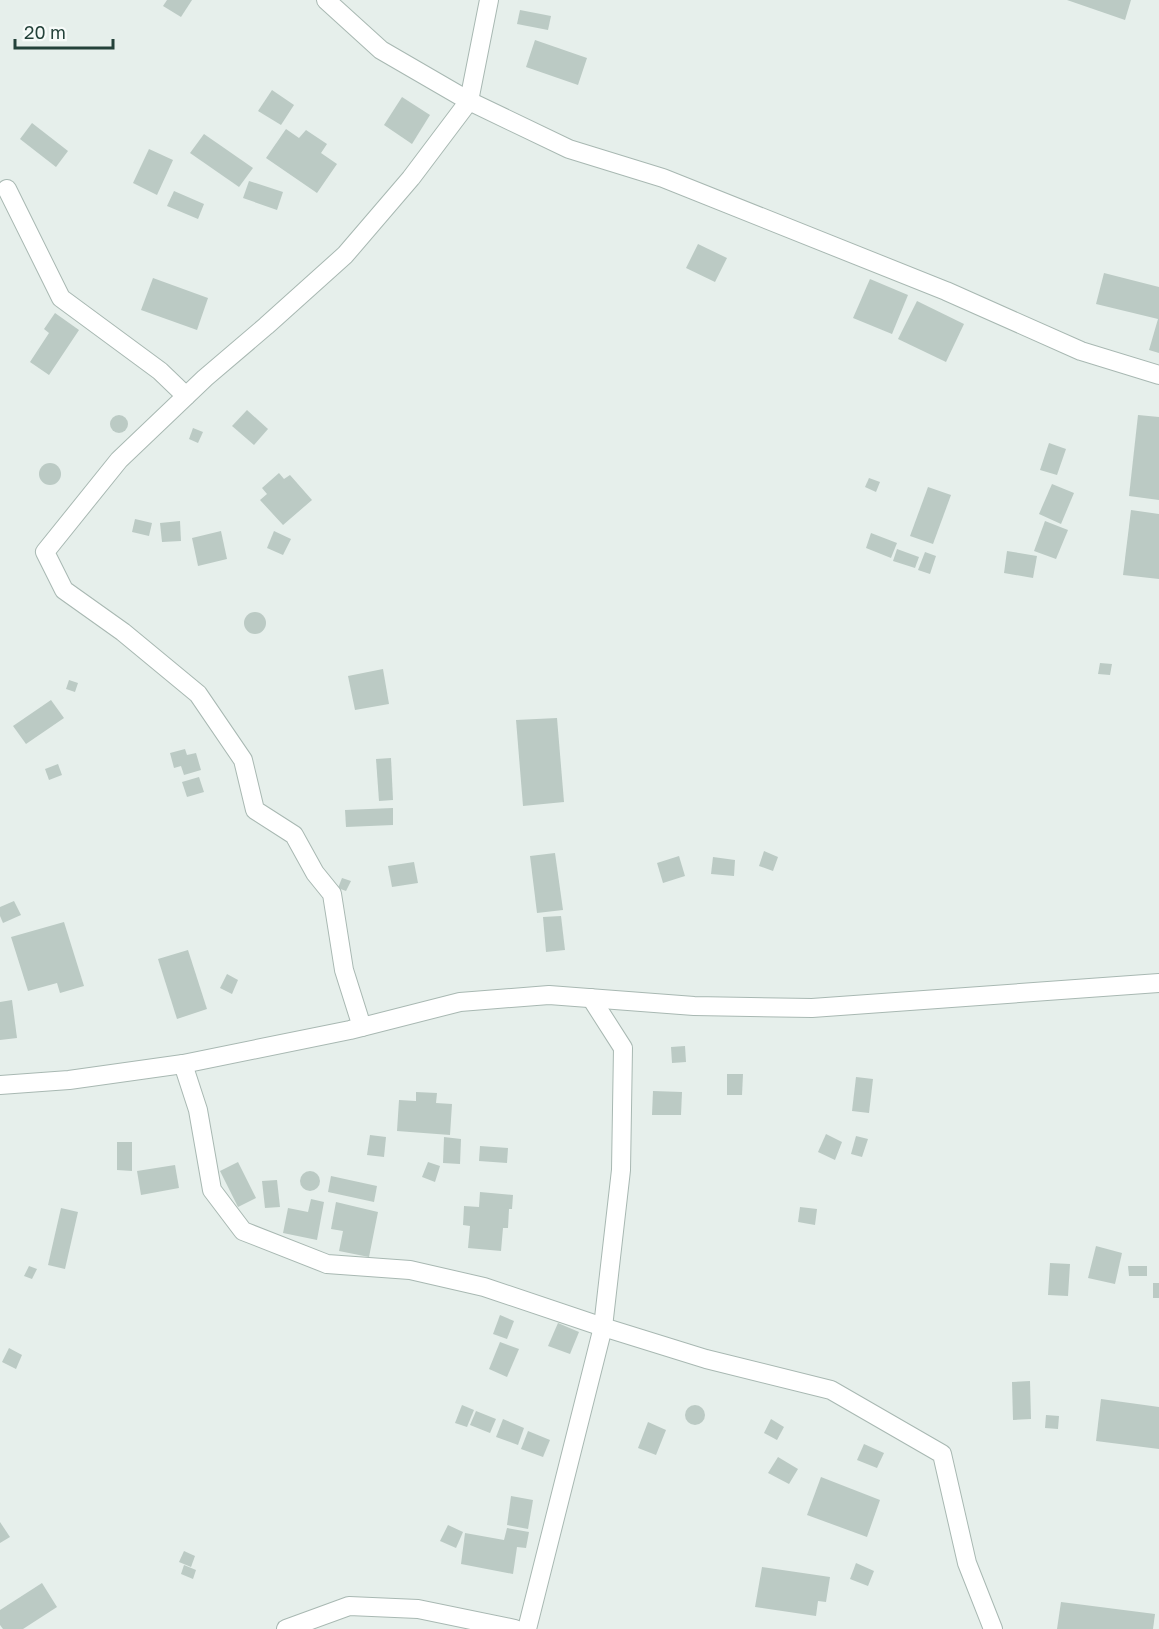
<svg xmlns="http://www.w3.org/2000/svg" width="1159" height="1629" font-family="'Golos Text',sans-serif">
  <style>
    .building { fill: #bbcac4 }
    .lines { fill: none; stroke-linecap: round; stroke-linejoin: round }
    .street-casing { stroke: #a8b8b2; stroke-width: 20 }
    .street { stroke: #fff; stroke-width: 18 }
  </style>
  <rect width="100%" height="100%" fill="#e6efeb"/>
  <g class="building">
    <polygon points="167,0 192,0 181,17 163,6"/>
    <polygon points="1067,0 1131,0 1125,20"/>
    <polygon points="520,10 551,16 548,30 517,24"/>
    <polygon points="535,40 587,58 578,85 526,67"/>
    <polygon points="272,90 294,105 281,125 258,111"/>
    <polygon points="402,97 430,115 412,144 384,125"/>
    <polygon points="32,123 68,151 56,167 20,139"/>
    <polygon points="286,129 299,138 306,130 327,144 321,153 337,164 317,193 266,158"/>
    <polygon points="204,134 253,168 239,187 190,153"/>
    <polygon points="149,149 173,160 157,195 133,183"/>
    <polygon points="249,181 283,192 277,210 243,198"/>
    <polygon points="174,191 204,204 198,219 167,206"/>
    <polygon points="698,244 727,258 715,282 686,268"/>
    <polygon points="1104,273 1159,287 1159,353 1149,350 1158,319 1096,304"/>
    <polygon points="153,278 208,298 197,330 141,310"/>
    <polygon points="870,279 908,295 892,334 853,318"/>
    <polygon points="917,301 964,324 946,362 898,339"/>
    <polygon points="55,313 79,330 49,375 30,362 49,333 44,329"/>
    <polygon points="247,410 268,429 254,445 232,426"/>
    <polygon points="1138,415 1159,417 1159,500 1129,496"/>
    <circle cx="119" cy="424" r="9"/>
    <polygon points="193,428 203,432 198,443 189,439"/>
    <polygon points="1049,443 1066,449 1057,475 1040,470"/>
    <circle cx="50" cy="474" r="11"/>
    <polygon points="279,473 284,479 290,475 312,500 283,525 260,500 267,494 262,488"/>
    <polygon points="869,478 880,482 876,492 865,487"/>
    <polygon points="1052,484 1074,493 1061,524 1039,514"/>
    <polygon points="928,487 951,495 933,544 910,536"/>
    <polygon points="1131,510 1159,514 1159,579 1123,575"/>
    <polygon points="135,519 152,523 149,536 132,532"/>
    <polygon points="180,521 181,541 162,542 160,523"/>
    <polygon points="1045,521 1068,530 1056,559 1034,551"/>
    <polygon points="221,531 227,559 198,566 192,538"/>
    <polygon points="274,531 291,539 283,555 267,548"/>
    <polygon points="871,533 897,543 891,558 866,548"/>
    <polygon points="897,549 919,557 915,568 893,561"/>
    <polygon points="1007,551 1037,556 1033,578 1004,573"/>
    <polygon points="925,552 936,556 930,574 918,570"/>
    <circle cx="255" cy="623" r="11"/>
    <polygon points="1100,663 1112,664 1110,675 1098,674"/>
    <polygon points="383,669 389,704 355,710 348,676"/>
    <polygon points="69,680 78,683 75,692 66,689"/>
    <polygon points="51,700 64,718 26,744 13,726"/>
    <polygon points="557,718 564,802 523,806 516,720"/>
    <polygon points="185,749 187,755 196,753 201,770 184,775 181,766 174,768 170,753"/>
    <polygon points="391,758 393,800 379,801 376,759"/>
    <polygon points="58,764 62,775 49,780 45,769"/>
    <polygon points="199,777 204,792 187,797 182,782"/>
    <polygon points="393,808 393,825 346,827 345,810"/>
    <polygon points="764,851 778,857 773,871 759,866"/>
    <polygon points="555,853 563,910 537,913 530,856"/>
    <polygon points="679,856 685,876 663,883 657,863"/>
    <polygon points="713,857 735,860 734,876 711,874"/>
    <polygon points="414,862 418,883 392,887 388,866"/>
    <polygon points="342,878 351,881 346,891 338,888"/>
    <polygon points="14,901 21,915 3,923 0,916 0,907"/>
    <polygon points="561,916 565,950 546,952 543,917"/>
    <polygon points="64,922 84,986 60,993 57,983 28,991 11,937"/>
    <polygon points="188,950 207,1009 177,1019 158,959"/>
    <polygon points="227,974 238,980 232,994 220,988"/>
    <polygon points="12,1000 17,1038 0,1040 0,1002"/>
    <polygon points="685,1046 686,1062 672,1063 671,1047"/>
    <polygon points="727,1074 743,1074 742,1095 727,1095"/>
    <polygon points="856,1077 873,1079 869,1113 852,1111"/>
    <polygon points="653,1091 682,1092 681,1115 652,1115"/>
    <polygon points="416,1092 437,1093 436,1103 452,1104 450,1135 397,1131 399,1100 416,1101"/>
    <polygon points="826,1134 842,1142 835,1160 818,1152"/>
    <polygon points="370,1135 386,1137 384,1157 367,1155"/>
    <polygon points="856,1136 868,1139 862,1157 851,1154"/>
    <polygon points="444,1137 461,1139 460,1164 443,1163"/>
    <polygon points="117,1142 132,1142 132,1171 117,1170"/>
    <polygon points="480,1146 508,1148 507,1163 479,1161"/>
    <polygon points="238,1162 256,1198 238,1207 220,1171"/>
    <polygon points="428,1162 440,1166 435,1182 422,1177"/>
    <polygon points="175,1165 179,1188 141,1195 137,1171"/>
    <circle cx="310" cy="1181" r="10"/>
    <polygon points="331,1176 377,1186 374,1202 328,1192"/>
    <polygon points="277,1180 280,1207 265,1208 262,1181"/>
    <polygon points="480,1192 513,1195 512,1209 509,1209 508,1228 503,1228 501,1251 468,1248 470,1226 463,1225 464,1206 479,1207"/>
    <polygon points="311,1199 324,1202 317,1240 283,1233 288,1208 308,1212"/>
    <polygon points="336,1202 378,1212 369,1257 339,1251 343,1231 331,1229"/>
    <polygon points="800,1207 817,1209 815,1225 798,1222"/>
    <polygon points="61,1208 78,1212 65,1269 48,1265"/>
    <polygon points="1096,1246 1122,1253 1115,1284 1088,1278"/>
    <polygon points="1050,1263 1070,1264 1068,1296 1048,1295"/>
    <polygon points="29,1266 37,1269 32,1279 24,1276"/>
    <polygon points="1128,1266 1147,1266 1147,1276 1129,1276"/>
    <rect x="1153" y="1283" width="6" height="15"/>
    <polygon points="500,1315 514,1321 507,1339 493,1334"/>
    <polygon points="558,1323 579,1332 570,1354 548,1346"/>
    <polygon points="500,1342 519,1349 507,1377 489,1369"/>
    <polygon points="9,1348 22,1355 16,1369 2,1362"/>
    <polygon points="1030,1381 1031,1419 1013,1420 1012,1382"/>
    <polygon points="1101,1399 1159,1407 1159,1449 1096,1441"/>
    <polygon points="462,1405 474,1410 467,1427 455,1423"/>
    <circle cx="695" cy="1415" r="10"/>
    <polygon points="476,1411 496,1419 490,1433 470,1425"/>
    <polygon points="1046,1415 1059,1416 1058,1429 1045,1428"/>
    <polygon points="503,1419 524,1428 518,1445 496,1437"/>
    <polygon points="771,1419 784,1427 777,1440 764,1433"/>
    <polygon points="648,1422 666,1430 656,1455 638,1448"/>
    <polygon points="528,1431 550,1440 543,1457 521,1449"/>
    <polygon points="864,1444 884,1453 877,1468 857,1460"/>
    <polygon points="778,1457 798,1469 789,1484 768,1473"/>
    <polygon points="821,1477 880,1500 867,1537 807,1515"/>
    <polygon points="511,1496 533,1500 528,1529 507,1525"/>
    <polygon points="0,1522 10,1537 0,1543"/>
    <polygon points="448,1525 463,1532 456,1548 440,1541"/>
    <polygon points="507,1528 529,1532 526,1548 517,1547 513,1574 461,1564 465,1533 504,1540"/>
    <polygon points="184,1551 195,1556 191,1567 179,1562"/>
    <polygon points="856,1563 874,1571 868,1586 850,1579"/>
    <polygon points="184,1565 196,1570 193,1579 181,1574"/>
    <polygon points="762,1567 830,1577 826,1602 818,1601 816,1616 755,1607"/>
    <polygon points="42,1583 57,1607 23,1629 3,1629 0,1625 0,1610"/>
    <polygon points="1061,1602 1155,1614 1153,1629 1057,1629"/>
  </g>
  <g class="lines">
    <defs>
      <g id="street">
        <polyline points="326,0 381,50 469,101 569,149 663,178 946,291 1081,351 1159,375"/>
        <polyline points="7,189 61,298 160,371 186,396"/>
        <polyline points="362,1027 344,970 332,894 315,873 294,835 255,810 243,760 198,694 123,632 64,590 45,552 119,460 205,378 266,326 345,255 411,178 469,101 489,0"/>
        <polyline points="183,1064 198,1110 212,1190 243,1231 327,1264 410,1270 484,1287 603,1327 706,1359 831,1390 942,1454 967,1563 993,1629"/>
        <polyline points="0,1085 69,1080 183,1064 350,1030 460,1002 549,995 694,1006 812,1008 1159,983"/>
        <polyline points="286,1629 349,1606 418,1609 515,1629"/>
        <polyline points="527,1629 603,1327 621,1170 623,1048 591,998"/>
      </g>
    </defs>
    <use href="#street" class="street-casing"/>
    <use href="#street" class="street"/>
  </g>
  <path d="M15 39v9h98v-9" fill="none" stroke="#24423a" stroke-width="3"/>
  <text x="24" y="39" font-size="18" fill="#24423a" stroke="#f7fbf9" stroke-width="4.5" paint-order="stroke">20 m</text>
</svg>
